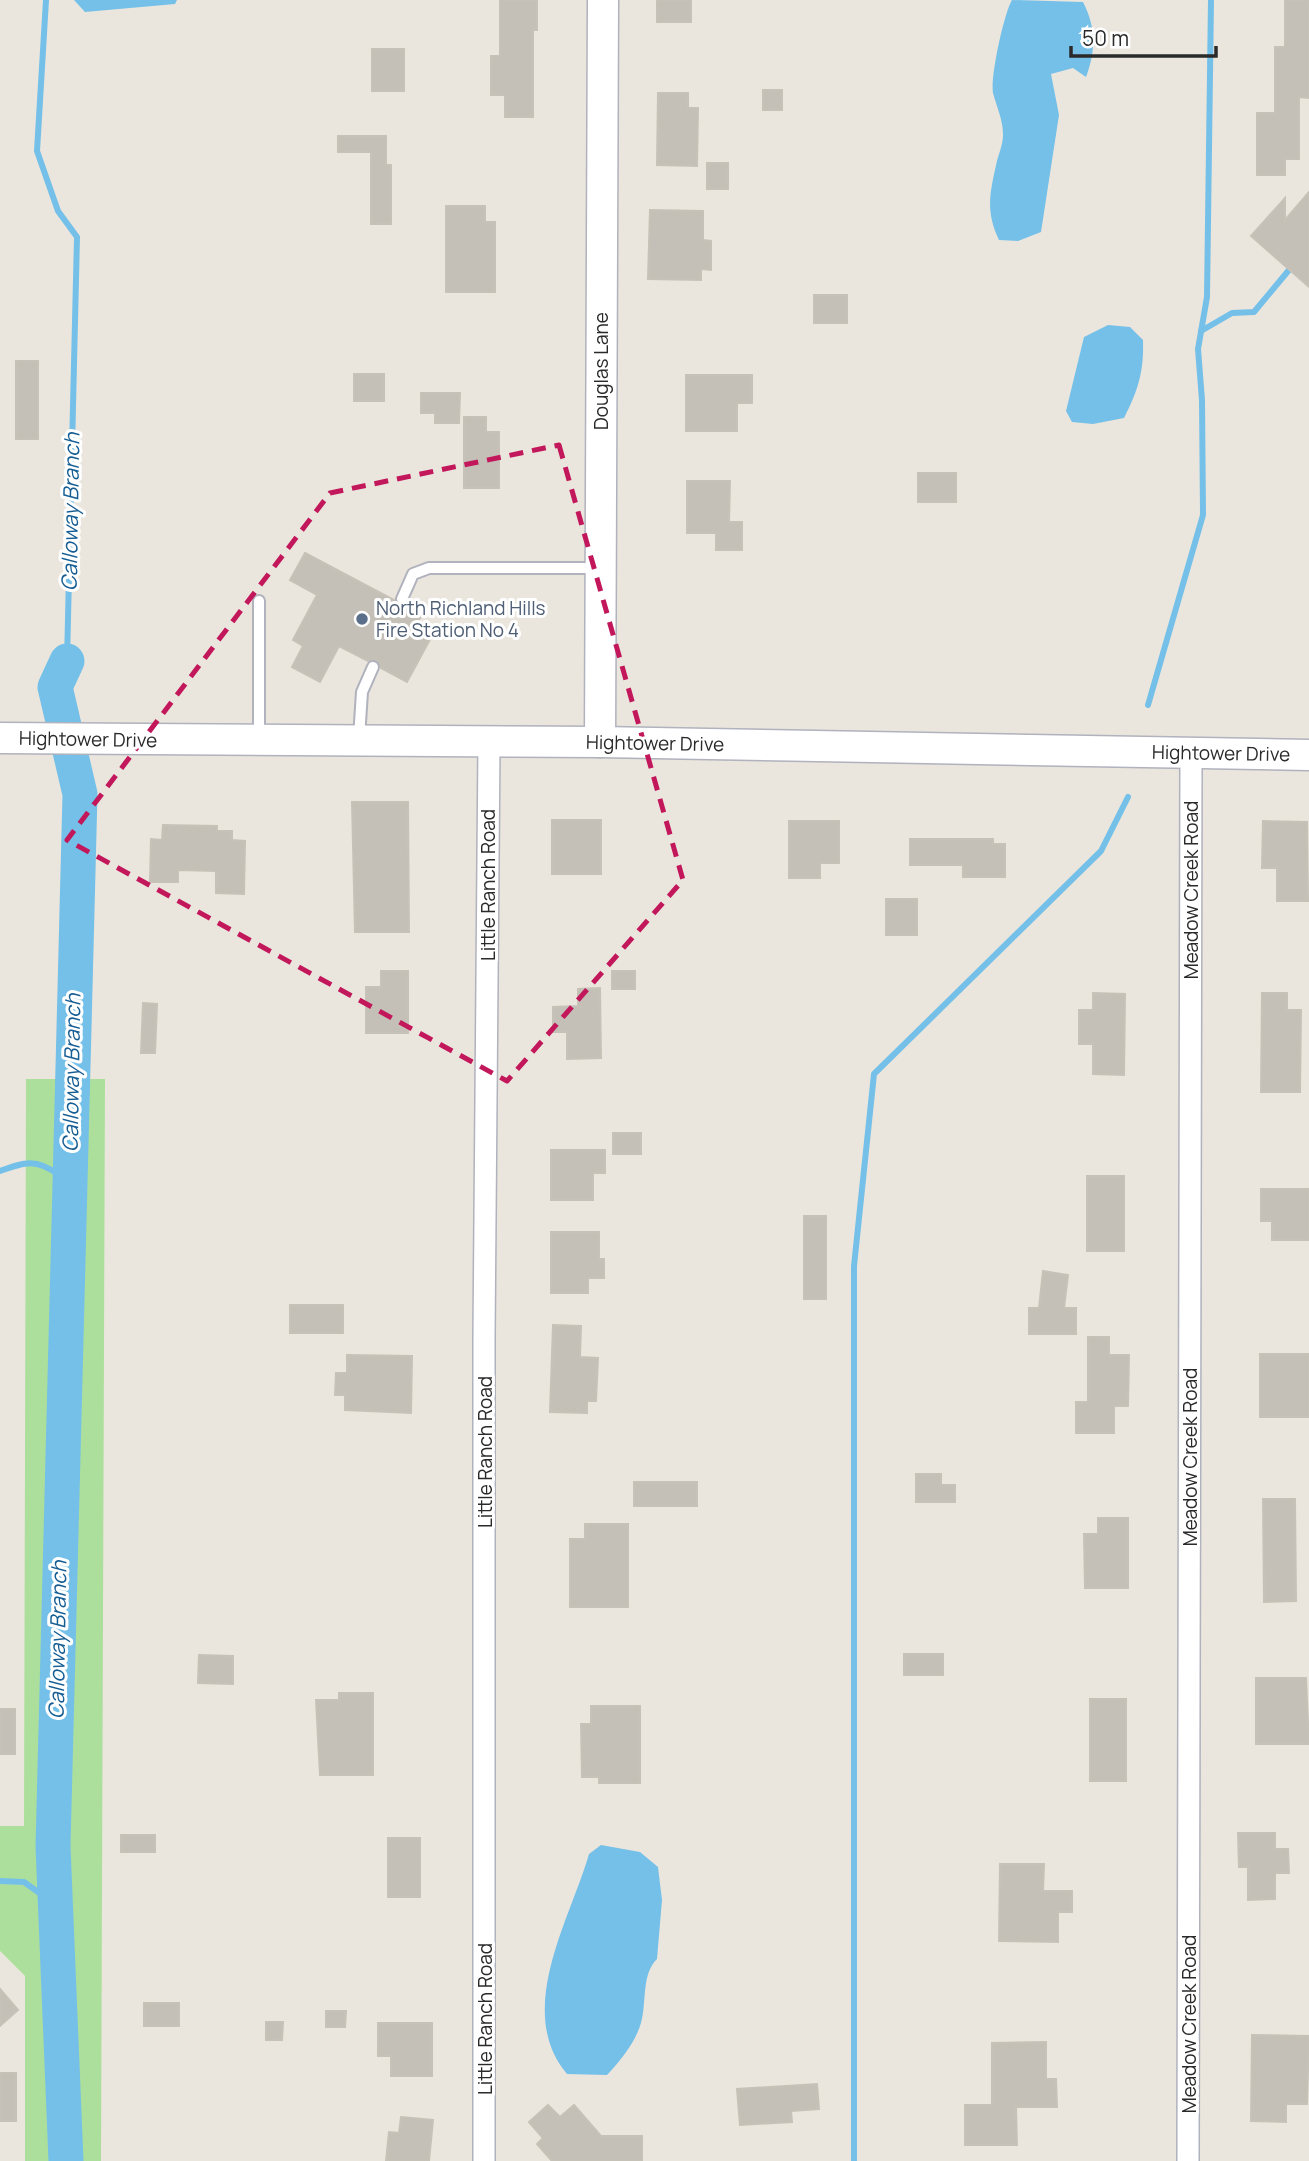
<svg xmlns="http://www.w3.org/2000/svg" width="1309" height="2161" font-family="Manrope,sans-serif">
  <style>
    .green { fill: #addf9c }
    .water { fill: #75c0e8 }
    .lines { fill: none; stroke-linecap: round; stroke-linejoin: round }
    .stream { stroke: #75c0e8; stroke-width: 6 }
    .river { stroke: #75c0e8; stroke-width: 35 }
    .building { fill: #c4c0b8; stroke: #c7c2b7; stroke-width: 2 }
    .lane-casing { stroke: #b0b2bd; stroke-width: 14 }
    .street-casing { stroke: #b0b2bd; stroke-width: 24 }
    .secondary-casing { stroke: #b0b2bd; stroke-width: 33 }
    .lane { stroke: #fff; stroke-width: 10 }
    .street { stroke: #fff; stroke-width: 21 }
    .secondary { stroke: #fff; stroke-width: 30 }
    .marked { fill: none; stroke: #c2185b; stroke-width: 5; stroke-dasharray: 14 9; stroke-linejoin: round }
    .service-dot { fill: #5c6f8a; stroke: #fff; stroke-width: 2.5 }
    .labels { text-anchor: middle; stroke-width: 6; stroke-linejoin: round; paint-order: stroke }
    .street-label { font-size: 19px; fill: #2a2a2a; stroke: #fff }
    .service-label { font-size: 19px; fill: #4e5e75; stroke: #fff; text-anchor: start }
    .water-label { font-size: 21px; font-style: italic; fill: #155d93; stroke: #fff }
  </style>
  <rect width="100%" height="100%" fill="#ebe6dd"/>
  <polygon class="green" points="26,1079 105,1079 101,2161 25,2161 25,1976 0,1951 0,1826 24,1826"/>
  <g class="water">
    <polygon points="74,0 177,0 175,4 85,12"/>
    <path d="M1012 0 1083 2C1096 27 1096 50 1086 77L1073 68 1051 74 1059 115 1041 232 1018 241 999 240C985 211 990 192 997 161 999 153 1003 144 1003 135 1003 120 997 108 993 93 990 78 1004 13 1012 0Z"/>
    <path d="M1108 325 1130 327 1143 340C1144 372 1138 390 1124 418L1093 424 1072 422 1066 411 1084 337Z"/>
    <path d="M601 1845 640 1852 658 1867 662 1900 657 1959C641 1975 647 2002 641 2023 635 2043 621 2060 607 2075L567 2074C514 2011 570 1920 589 1854Z"/>
  </g>
  <g class="lines">
    <g class="stream">
      <polyline points="46,0 37,151 58,211 77,237 67,661"/>
      <polyline points="1201,331 1232,313 1254,312 1294,264"/>
      <polyline points="1148,705 1203,515 1202,400 1198,349 1207,297 1211,0"/>
      <path d="M0 1171C25 1162 36 1158 59 1175L68 1238"/>
      <polyline points="0,1881 24,1882 55,1904"/>
      <polyline points="854,2161 854,1266 874,1074 1101,851 1128,797"/>
    </g>
    <polyline class="river" points="66,2161 53,1846 80,794 55,687 67,661"/>
  </g>
  <g class="building">
    <polygon points="500,0 537,0 537,30 533,30 533,117 505,117 505,95 491,95 491,56 500,56"/>
    <rect x="657" y="0" width="34" height="22"/>
    <polygon points="1285,0 1309,0 1309,98 1299,97 1299,159 1285,159 1285,175 1257,175 1257,113 1275,113 1275,47 1285,47"/>
    <rect x="372" y="49" width="32" height="42"/>
    <rect x="763" y="90" width="19" height="20"/>
    <polygon points="658,93 688,93 688,108 698,108 697,166 657,165"/>
    <polygon points="338,136 386,136 386,165 391,165 391,224 371,224 371,152 338,152"/>
    <rect x="707" y="163" width="21" height="26"/>
    <polygon points="1309,192 1309,287 1251,236 1285,198 1285,220"/>
    <polygon points="446,206 485,206 485,222 495,222 495,292 446,292"/>
    <polygon points="650,210 703,211 703,240 711,241 711,270 701,269 701,280 648,279"/>
    <rect x="814" y="295" width="33" height="28"/>
    <rect x="16" y="361" width="22" height="78"/>
    <rect x="354" y="374" width="30" height="27"/>
    <polygon points="686,375 752,375 752,403 737,403 737,431 686,431"/>
    <polygon points="421,393 460,393 459,423 435,423 435,413 421,413"/>
    <polygon points="464,417 486,417 486,432 499,432 499,488 464,488"/>
    <rect x="918" y="473" width="38" height="29"/>
    <polygon points="687,481 730,481 729,522 742,522 742,550 716,550 716,533 687,533"/>
    <polygon points="305,553 394,600 398,606 422,615 417,623 434,632 407,682 381,668 377,660 368,661 339,646 320,682 292,667 303,646 293,640 317,595 290,580"/>
    <polygon points="352,802 408,802 409,932 355,932"/>
    <rect x="552" y="820" width="49" height="54"/>
    <polygon points="789,821 839,821 839,863 820,863 820,878 789,878"/>
    <polygon points="1263,821 1307,822 1308,901 1277,901 1277,868 1262,868"/>
    <polygon points="163,825 217,826 217,831 232,831 232,840 245,841 244,894 216,893 216,871 178,870 178,882 150,882 151,839 162,840"/>
    <polygon points="910,839 993,839 993,844 1005,844 1005,877 963,877 963,865 910,865"/>
    <rect x="886" y="899" width="31" height="36"/>
    <polygon points="381,971 408,971 408,1033 366,1033 366,987 381,987"/>
    <rect x="612" y="971" width="23" height="18"/>
    <polygon points="600,988 601,1058 567,1059 567,1032 553,1032 553,1007 578,1006 578,989"/>
    <polygon points="1093,993 1125,994 1124,1075 1093,1074 1093,1044 1079,1044 1079,1010 1093,1010"/>
    <polygon points="1262,993 1287,993 1287,1010 1301,1010 1300,1092 1261,1092"/>
    <polygon points="143,1003 157,1004 155,1053 141,1053"/>
    <rect x="613" y="1133" width="28" height="21"/>
    <polygon points="551,1150 605,1150 605,1173 593,1173 593,1200 551,1200"/>
    <rect x="1087" y="1176" width="37" height="75"/>
    <polygon points="1261,1189 1309,1189 1309,1240 1272,1240 1272,1221 1261,1221"/>
    <rect x="804" y="1216" width="22" height="83"/>
    <polygon points="551,1232 599,1232 599,1259 604,1259 604,1278 588,1278 588,1293 551,1293"/>
    <polygon points="1043,1271 1068,1275 1064,1308 1076,1308 1076,1334 1029,1334 1029,1308 1039,1308"/>
    <rect x="290" y="1305" width="53" height="28"/>
    <polygon points="553,1325 581,1326 580,1357 598,1358 596,1401 587,1401 587,1413 550,1412"/>
    <polygon points="1088,1337 1109,1337 1109,1355 1129,1355 1128,1406 1114,1406 1114,1433 1076,1433 1076,1402 1088,1402"/>
    <rect x="1260" y="1354" width="49" height="63"/>
    <polygon points="347,1355 412,1356 411,1413 345,1410 345,1395 335,1395 336,1373 347,1373"/>
    <polygon points="916,1474 941,1474 941,1485 955,1485 955,1502 916,1502"/>
    <rect x="634" y="1482" width="63" height="24"/>
    <polygon points="1263,1499 1295,1499 1296,1601 1264,1602"/>
    <polygon points="1098,1518 1128,1518 1128,1588 1085,1588 1084,1534 1098,1534"/>
    <polygon points="585,1524 628,1524 628,1607 570,1607 570,1539 585,1539"/>
    <rect x="904" y="1654" width="39" height="21"/>
    <polygon points="199,1655 233,1656 233,1684 198,1683"/>
    <polygon points="1256,1678 1306,1678 1309,1744 1256,1744"/>
    <polygon points="339,1693 373,1693 373,1775 320,1775 316,1700 339,1700"/>
    <rect x="1090" y="1699" width="36" height="82"/>
    <polygon points="591,1706 640,1706 640,1783 599,1783 599,1777 582,1777 581,1724 591,1724"/>
    <rect x="0" y="1709" width="15" height="45"/>
    <polygon points="1238,1833 1275,1833 1275,1849 1288,1849 1289,1873 1275,1873 1275,1899 1248,1900 1248,1867 1239,1867"/>
    <rect x="121" y="1835" width="34" height="17"/>
    <rect x="388" y="1838" width="32" height="59"/>
    <polygon points="1000,1864 1044,1864 1043,1891 1072,1891 1072,1912 1058,1912 1058,1942 999,1941"/>
    <polygon points="0,1989 18,2010 0,2026"/>
    <rect x="144" y="2003" width="35" height="23"/>
    <polygon points="326,2011 346,2011 345,2027 326,2027"/>
    <polygon points="266,2022 283,2022 282,2040 266,2040"/>
    <polygon points="378,2023 432,2023 432,2076 391,2076 391,2056 378,2056"/>
    <polygon points="1252,2035 1309,2036 1307,2104 1286,2104 1286,2122 1251,2121"/>
    <polygon points="1046,2042 1046,2079 1056,2079 1057,2107 1016,2107 1017,2145 965,2145 965,2105 992,2105 992,2043"/>
    <rect x="0" y="2073" width="16" height="48"/>
    <polygon points="817,2084 819,2109 791,2111 792,2122 740,2125 737,2089"/>
    <polygon points="548,2105 560,2117 574,2105 601,2136 642,2136 642,2161 552,2161 537,2144 543,2138 529,2122"/>
    <polygon points="401,2117 433,2120 429,2161 386,2161 389,2132 399,2133"/>
  </g>
  <g class="lines">
    <defs>
      <g id="lane">
        <polyline points="402,599 413,574 429,568 598,568"/>
        <polyline points="259,738 259,601"/>
        <polyline points="359,738 362,692 373,667"/>
      </g>
      <g id="street">
        <polyline points="484,2161 484,1337 489,742"/>
        <polyline points="1188,2161 1191,753"/>
      </g>
      <g id="secondary">
        <polyline points="0,738 600,742 1309,755"/>
        <polyline points="600,742 603,0"/>
      </g>
    </defs>
    <use href="#lane" class="lane-casing"/>
    <use href="#street" class="street-casing"/>
    <use href="#secondary" class="secondary-casing"/>
    <use href="#lane" class="lane"/>
    <use href="#street" class="street"/>
    <use href="#secondary" class="secondary"/>
  </g>
  <path class="marked" d="M559 445 683 880 507 1081 67 840 330 493Z"/>
  <circle class="service-dot" cx="362" cy="619" r="7"/>
  <g class="labels">
    <g class="street-label">
      <text transform="translate(601 371) rotate(-90)" y="7">Douglas Lane</text>
      <text transform="translate(88 739) rotate(1)" y="7">Hightower Drive</text>
      <text transform="translate(655 743) rotate(1)" y="7">Hightower Drive</text>
      <text transform="translate(1221 753) rotate(1)" y="7">Hightower Drive</text>
      <text transform="translate(488 885) rotate(-90)" y="7">Little Ranch Road</text>
      <text transform="translate(1191 890) rotate(-90)" y="7">Meadow Creek Road</text>
      <text transform="translate(485 1452) rotate(-90)" y="7">Little Ranch Road</text>
      <text transform="translate(1190 1457) rotate(-90)" y="7">Meadow Creek Road</text>
      <text transform="translate(485 2019) rotate(-90)" y="7">Little Ranch Road</text>
      <text transform="translate(1189 2024) rotate(-90)" y="7">Meadow Creek Road</text>
    </g>
    <g class="service-label">
      <text x="376" y="615">North Richland Hills<tspan x="376" dy="22">Fire Station No 4</tspan></text>
    </g>
    <g class="water-label">
      <text transform="translate(71 512) rotate(-89)" y="7">Calloway Branch</text>
      <text transform="translate(72 1073) rotate(-89)" y="7">Calloway Branch</text>
      <text transform="translate(58 1640) rotate(-89)" y="7">Calloway Branch</text>
    </g>
  </g>
  <path d="M1071 46v10h145v-10" fill="none" stroke="#2a2a2a" stroke-width="3.5"/>
  <text x="1082" y="46" font-size="21" fill="#2a2a2a" stroke="#ffffff" stroke-width="5" paint-order="stroke">50 m</text>
</svg>
